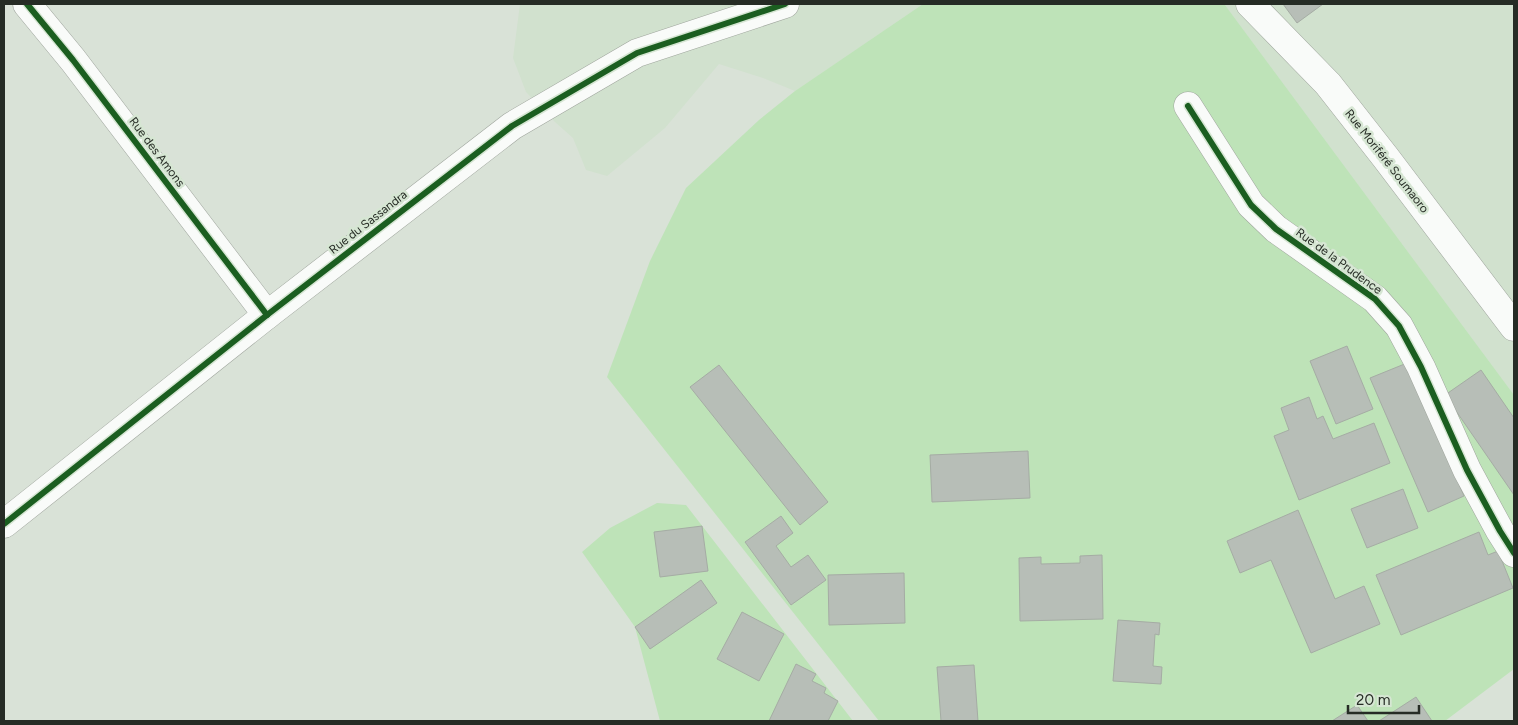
<svg xmlns="http://www.w3.org/2000/svg" width="1518" height="725" font-family="Figtree,sans-serif">
  <style>
    .built { fill: #d1e1ce }
    .green { fill: #bee3b8 }
    .building { fill: #b7beb7; stroke: #a5aca4 }
    .lines { fill: none; stroke-linecap: round; stroke-linejoin: round }
    .minor-casing { stroke: #9fa59d; stroke-width: 29 }
    .minor { stroke: #f9fbf9; stroke-width: 28 }
    .cycleway-casing { stroke: #d6e6d3; stroke-width: 9 }
    .cycleway { stroke: #1b5e20; stroke-width: 6 }
    .labels { text-anchor: middle; stroke-width: 5; stroke-linejoin: round; paint-order: stroke }
    .street-label { font-size: 12px; fill: #262c25; stroke: #d6e6d3 }
  </style>
  <rect width="100%" height="100%" fill="#d9e2d7"/>
  <g class="built">
    <polygon points="520,4 923,4 795,91 763,78 719,64 665,128 607,176 586,170 573,138 555,122 526,92 513,58"/>
    <polygon points="1223,4 1514,4 1514,395 1225,5"/>
  </g>
  <g class="green">
    <polygon points="923,4 1223,4 1225,5 1514,395 1514,669 1445,721 879,721 607,377 650,261 686,188 759,120 795,91"/>
    <polygon points="657,503 686,505 853,721 660,721 635,627 582,552 610,528"/>
  </g>
  <g class="building">
    <polygon points="1283,4 1323,4 1297,23"/>
    <polygon points="1347,346 1373,409 1336,424 1310,361"/>
    <polygon points="1407,363 1464,496 1428,512 1370,378"/>
    <polygon points="719,365 828,502 800,525 690,387"/>
    <polygon points="1481,370 1514,418 1514,495 1445,395"/>
    <polygon points="1309,397 1317,419 1323,416 1333,439 1374,423 1390,463 1299,500 1274,436 1289,430 1281,408"/>
    <polygon points="1028,451 1030,498 932,502 930,455"/>
    <polygon points="1403,489 1418,528 1367,548 1351,509"/>
    <polygon points="1298,510 1335,599 1364,586 1380,624 1311,653 1271,560 1240,573 1227,541"/>
    <polygon points="781,516 793,533 776,546 791,567 808,555 826,580 791,605 745,542"/>
    <polygon points="702,526 708,571 660,577 654,532"/>
    <polygon points="1479,532 1488,555 1498,551 1513,588 1401,635 1376,575"/>
    <polygon points="1102,555 1103,619 1020,621 1019,558 1041,557 1041,564 1080,563 1080,556"/>
    <polygon points="904,573 905,623 829,625 828,575"/>
    <polygon points="701,580 717,603 650,649 635,627"/>
    <polygon points="742,612 784,634 759,681 717,659"/>
    <polygon points="1118,620 1160,623 1159,635 1155,634 1153,666 1162,667 1161,684 1113,681"/>
    <polygon points="796,664 816,674 812,681 826,688 824,693 838,701 828,721 769,721"/>
    <polygon points="974,665 978,721 941,721 937,667"/>
    <polygon points="1416,697 1432,721 1379,721"/>
    <polygon points="1357,705 1368,721 1332,721"/>
  </g>
  <g class="lines">
    <defs>
      <g id="minor">
        <polyline points="27,4 73,60 267,315"/>
        <polyline points="1250,4 1328,84 1386,158 1514,327"/>
        <polyline points="1188,106 1251,205 1276,229 1375,299 1399,326 1421,367 1467,470 1500,531 1514,553"/>
        <polyline points="4,524 267,315 512,126 637,53 785,4"/>
      </g>
    </defs>
    <use href="#minor" class="minor-casing"/>
    <use href="#minor" class="minor"/>
    <defs>
      <g id="cycleway">
        <polyline points="27,4 73,60 267,315"/>
        <polyline points="1188,106 1251,205 1276,229 1375,299 1399,326 1421,367 1467,470 1500,531 1514,553"/>
        <polyline points="4,524 267,315 512,126 637,53 785,4"/>
      </g>
    </defs>
    <use href="#cycleway" class="cycleway-casing"/>
    <use href="#cycleway" class="cycleway"/>
  </g>
  <g class="labels">
    <g class="street-label">
      <text transform="translate(157 152) rotate(53)" y="4">Rue des Amons</text>
      <text transform="translate(1387 161) rotate(52)" y="4">Rue Moriféré Soumaoro</text>
      <text transform="translate(368 222) rotate(-38)" y="4">Rue du Sassandra</text>
      <text transform="translate(1339 261) rotate(36)" y="4">Rue de la Prudence</text>
    </g>
  </g>
  <rect width="1518" height="725" fill="none" stroke="#262c25" stroke-width="10"/>
  <path d="M1348 705v8h71v-8" fill="none" stroke="#262c25" stroke-width="2.5"/>
  <text x="1356" y="705" font-size="15" fill="#262c25" stroke="#d6e6d3" stroke-width="4" paint-order="stroke">20 m</text>
</svg>
